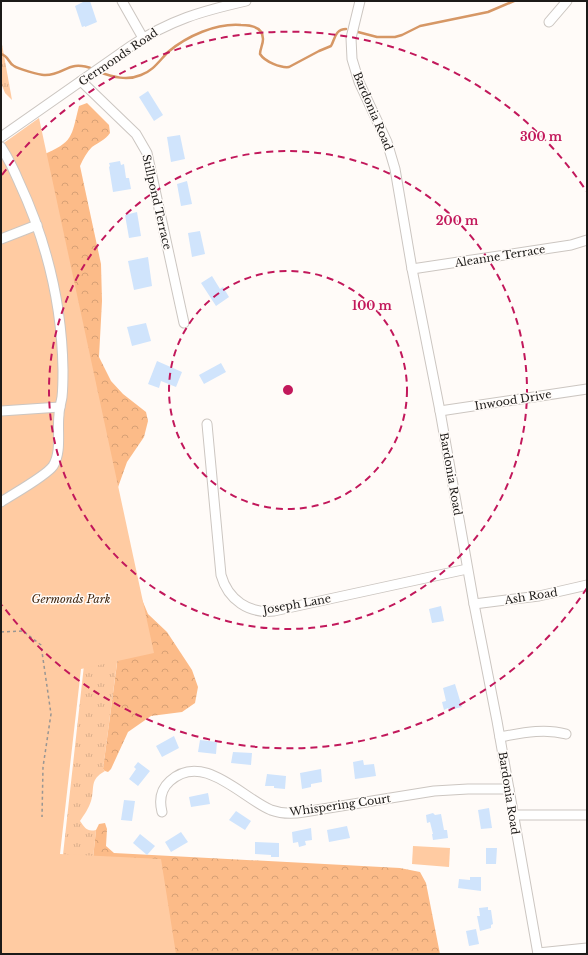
<svg xmlns="http://www.w3.org/2000/svg" width="588" height="955" font-family="'Libre Baskerville',serif">
  <style>
    .grass { fill: url(#grass-tufts) }
    .forest { fill: url(#forest-crowns) }
    .park { fill: #ffcba2 }
    .lines { fill: none; stroke-linecap: round; stroke-linejoin: round }
    .stream { stroke: #d69765; stroke-width: 2.5 }
    .building { fill: #d0e4fc }
    .minor-casing { stroke: #ccc6c1; stroke-width: 11 }
    .path { stroke: #999693; stroke-width: 1.5; stroke-dasharray: 3 3; stroke-linecap: butt }
    .minor { stroke: #fff; stroke-width: 9 }
    .ring { fill: none; stroke: #c2185b; stroke-width: 2; stroke-dasharray: 7 5 }
    .labels { text-anchor: middle; stroke-width: 3; stroke-linejoin: round; paint-order: stroke }
    .street-label { font-size: 11px; fill: #1c1a18; stroke: #fffbf8 }
    .park-label { font-size: 11px; font-style: italic; fill: #3f260f; stroke: #fffbf8 }
    .centre { fill: #c2185b; stroke: #fffbf8; stroke-width: 2 }
    .ring-label { font-size: 12px; text-anchor: middle; font-weight: bold; fill: #c2185b; stroke: #fffbf8; stroke-width: 3; stroke-linejoin: round; paint-order: stroke }
  </style>
  <defs>
    <pattern id="grass-tufts" width="24" height="20" patternUnits="userSpaceOnUse"><rect width="24" height="20" fill="#ffcba2"/><path d="M3 7l-1-3M5 7V3M7 7l1-3M15 17l-1-3M17 17v-4M19 17l1-3" fill="none" stroke="#daae8b"/></pattern>
    <pattern id="forest-crowns" width="20" height="18" patternUnits="userSpaceOnUse"><rect width="20" height="18" fill="#fcbb88"/><path d="M2 6a3 3 0 1 1 6 0M12 15a3 3 0 1 1 6 0" fill="none" stroke="#d7a075"/></pattern>
  </defs>
  <rect width="100%" height="100%" fill="#fffbf8"/>
  <g class="grass">
    <polygon points="1,39 12,100 5,93 1,83"/>
    <path d="M87 638 120 640 103 769 105 771C89 780 95 787 91 801 89 808 84 815 80 821 85 828 87 832 96 830L83 954H52Z"/>
  </g>
  <g class="forest">
    <path d="M87 103 109 125 110 133C105 140 99 142 92 147 87 152 83 159 80 166L101 264 102 301 99 357 111 381 123 394 146 412 148 421 144 437 127 462 117 490 138 590 148 614 167 632 192 670 198 687 195 703 182 712 151 716 128 732 111 769 108 772 105 771 103 769 120 641 42 155C74 142 71 137 79 106Z"/>
    <polygon points="105,823 107,829 106,846 114,853 400,868 420,872 426,883 440,954 83,954 96,830 99,824"/>
  </g>
  <g class="park">
    <polygon points="39,118 154,653 81,669 60,854 161,859 176,954 1,954 1,145"/>
    <polygon points="413,846 450,848 449,867 412,864"/>
  </g>
  <g class="lines">
    <g class="stream">
      <polyline points="358,32 377,37 395,37 402,35 420,26 488,12 514,1"/>
      <path d="M1 54C9 56 8 63 14 66 18 69 40 75 44 75 65 76 67 59 93 69"/>
      <path d="M99 72C113 77 127 81 141 75 153 71 159 61 168 52 187 36 216 23 241 25 251 25 263 27 263 39 263 45 260 49 260 54 265 62 281 68 289 67L319 51 331 46C335 39 335 29 346 29"/>
    </g>
  </g>
  <g class="building">
    <polygon points="85,1 90,1 97,22 85,27 85,26 82,27 75,6"/>
    <polygon points="148,91 163,115 154,121 139,97"/>
    <polygon points="180,135 185,159 171,162 167,137"/>
    <polygon points="120,161 121,165 124,164 126,178 129,178 131,189 113,192 109,167 110,166 109,163"/>
    <polygon points="187,181 192,204 181,206 177,184"/>
    <polygon points="137,212 141,236 129,238 125,215"/>
    <polygon points="200,231 205,254 192,257 188,233"/>
    <polygon points="148,257 152,286 134,290 128,261"/>
    <polygon points="212,276 220,289 223,287 229,297 216,306 201,283"/>
    <polygon points="146,323 151,341 132,346 127,327"/>
    <polygon points="157,361 182,372 176,387 161,381 159,388 148,384"/>
    <polygon points="221,363 226,372 204,384 199,375"/>
    <polygon points="441,606 444,621 432,623 429,609"/>
    <polygon points="455,684 462,707 449,710 448,708 444,710 442,702 446,701 443,688"/>
    <polygon points="174,736 179,748 162,757 156,746"/>
    <polygon points="200,740 217,742 216,754 198,752"/>
    <polygon points="233,752 252,753 251,765 231,763"/>
    <polygon points="363,760 364,765 374,764 376,776 355,779 353,762"/>
    <polygon points="138,762 150,771 138,786 129,779 136,769 134,767"/>
    <polygon points="321,769 322,782 311,784 311,787 302,789 300,773"/>
    <polygon points="267,774 286,776 285,789 274,788 274,786 265,786"/>
    <polygon points="208,793 210,804 191,807 189,797"/>
    <polygon points="124,800 135,801 132,821 121,820"/>
    <polygon points="489,808 492,828 481,829 478,810"/>
    <polygon points="236,811 251,821 245,830 229,820"/>
    <polygon points="433,813 435,815 441,814 444,830 447,830 448,838 433,840 432,834 433,834 430,822 427,823 426,815"/>
    <polygon points="347,826 350,838 329,842 327,830"/>
    <polygon points="311,828 312,840 305,841 306,845 299,847 298,842 293,843 292,832"/>
    <polygon points="181,832 188,842 171,852 165,842"/>
    <polygon points="140,834 155,846 147,855 133,843"/>
    <polygon points="255,842 279,843 279,857 271,857 271,855 255,854"/>
    <polygon points="486,848 497,848 496,864 486,864"/>
    <polygon points="470,877 481,877 481,891 458,888 459,879 470,880"/>
    <polygon points="488,907 488,910 491,910 493,924 491,925 491,928 480,931 477,916 480,916 479,908"/>
    <polygon points="476,929 479,944 469,946 466,931"/>
  </g>
  <g class="lines">
    <defs>
      <g id="minor">
        <polyline points="122,1 143,38"/>
        <polyline points="360,1 351,38 352,59 359,82 387,142 395,169 412,269 440,411 474,604 497,721 538,954"/>
        <polyline points="549,22 567,1"/>
        <polyline points="81,81 136,134 147,153 184,323"/>
        <path d="M1 137 131 46C170 20 202 11 246 1"/>
        <path d="M1 147C8 158 14 170 19 182 46 240 62 305 63 370 63 379 63 388 62 397 61 403 59 409 59 415 57 430 62 452 53 466 46 476 13 494 1 502"/>
        <polyline points="1,239 37,225"/>
        <polyline points="412,269 571,245 587,240"/>
        <polyline points="1,411 60,407"/>
        <polyline points="440,411 587,389"/>
        <path d="M207 424 221 575C228 600 249 614 274 611L467 569"/>
        <polyline points="474,604 539,596 587,585"/>
        <path d="M500 737C522 733 544 728 566 734"/>
        <path d="M162 812C159 800 161 789 170 781 203 751 242 798 271 810 282 814 293 814 304 812L434 791 468 789H509"/>
        <polyline points="513,815 587,815"/>
        <polyline points="538,953 587,948"/>
      </g>
    </defs>
    <use href="#minor" class="minor-casing"/>
    <polyline class="path" points="1,632 23,631 41,645 51,714 43,767 42,817"/>
    <use href="#minor" class="minor"/>
  </g>
  <g class="ring">
    <circle cx="288" cy="390" r="119"/>
    <circle cx="288" cy="390" r="239"/>
    <path d="M587 588A358 358 0 0 1 2 605M2 175A358 358 0 0 1 587 192"/>
  </g>
  <g class="labels">
    <g class="street-label">
      <text transform="translate(118 57) rotate(-34)" y="4">Germonds Road</text>
      <text transform="translate(373 111) rotate(67)" y="4">Bardonia Road</text>
      <text transform="translate(157 202) rotate(77)" y="4">Stillpond Terrace</text>
      <text transform="translate(500 256) rotate(-9)" y="4">Aleanne Terrace</text>
      <text transform="translate(513 400) rotate(-9)" y="4">Inwood Drive</text>
      <text transform="translate(451 474) rotate(80)" y="4">Bardonia Road</text>
      <text transform="translate(531 596) rotate(-9)" y="4">Ash Road</text>
      <text transform="translate(297 604) rotate(-10)" y="4">Joseph Lane</text>
      <text transform="translate(509 793) rotate(81)" y="4">Bardonia Road</text>
      <text transform="translate(340 805) rotate(-8)" y="4">Whispering Court</text>
    </g>
    <g class="park-label">
      <text x="71" y="603">Germonds Park</text>
    </g>
  </g>
  <circle cx="288" cy="390" r="6" class="centre"/>
  <g class="ring-label">
    <text x="541" y="141">300 m</text>
    <text x="457" y="225">200 m</text>
    <text x="372" y="310">100 m</text>
  </g>
  <rect width="588" height="955" fill="none" stroke="#1c1a18" stroke-width="4"/>
</svg>
